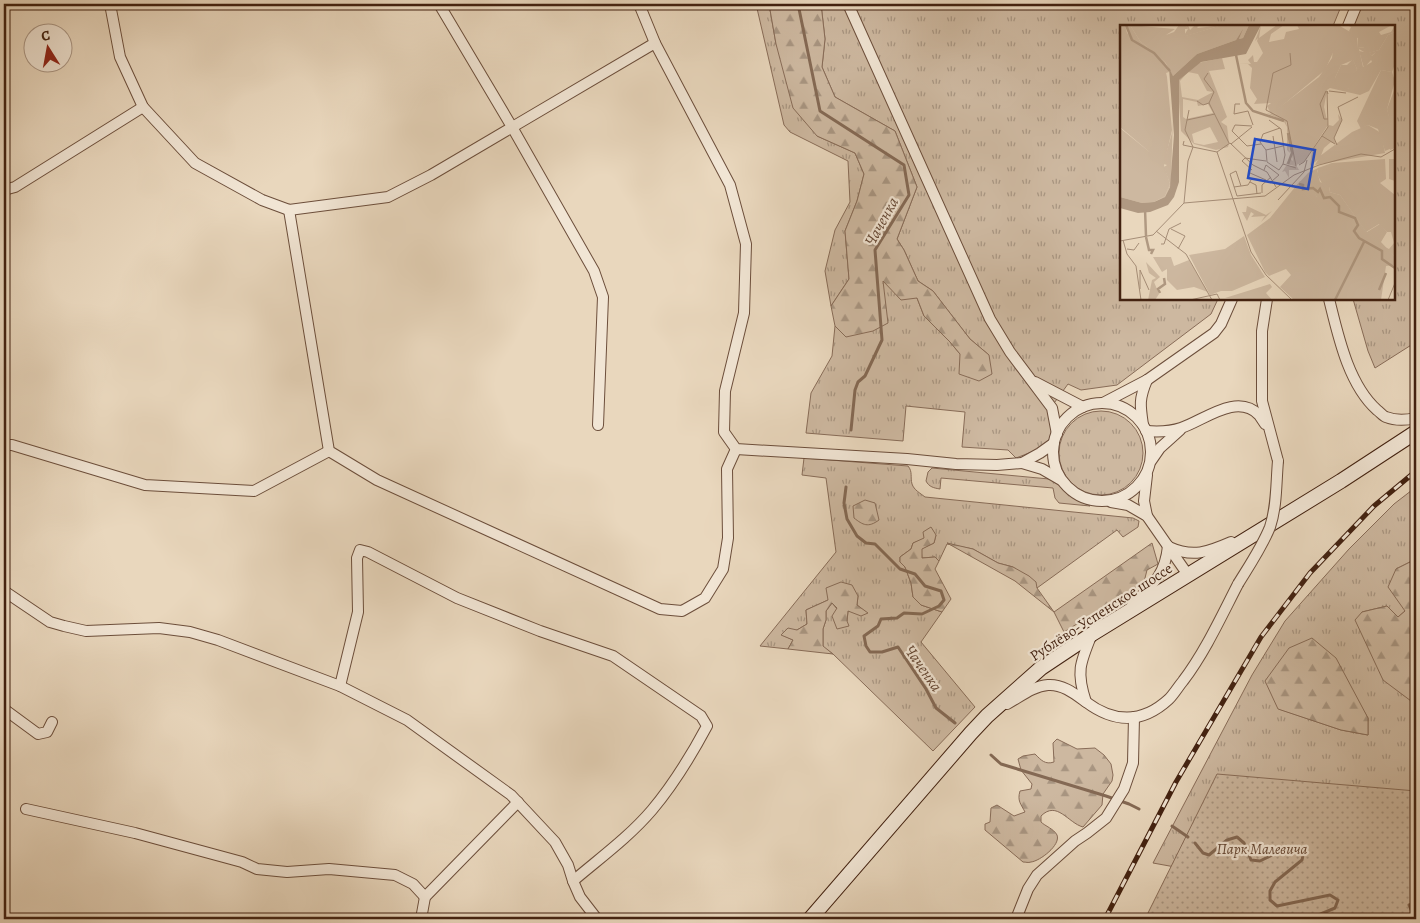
<svg xmlns="http://www.w3.org/2000/svg" width="1420" height="923" font-family="Alegreya,serif">
  <style>
    .grass { fill: url(#grass-tufts); stroke: #886c58; fill-rule: evenodd }
    .forest { fill: url(#forest-firs); stroke: #886c58 }
    .park { fill: url(#park-dots); stroke: #886c58 }
    .lines { fill: none; stroke-linecap: round; stroke-linejoin: round }
    .stream { stroke: #846954; stroke-width: 3 }
    .street-casing { stroke: #6c4e3b; stroke-width: 12 }
    .secondary-casing { stroke: #422110; stroke-width: 16 }
    .street { stroke: #f1e5d4; stroke-width: 10 }
    .secondary { stroke: #f1e5d4; stroke-width: 14 }
    .rail-casing { stroke: #422110; stroke-width: 5 }
    .rail { stroke: #f1e5d4; stroke-width: 3; stroke-dasharray: 9; stroke-linecap: butt }
    .street-bridge-casing { stroke: #6c4e3b; stroke-width: 12; stroke-linecap: butt }
    .street-bridge { stroke: #f1e5d4; stroke-width: 10 }
    .labels { text-anchor: middle; stroke-width: 4.5; stroke-linejoin: round; paint-order: stroke }
    .street-label { font-size: 15px; fill: #422110; stroke: #f1e5d4 }
    .park-label { font-size: 15px; font-style: italic; fill: #654734; stroke: #f1e5d4 }
    .water-label { font-size: 16px; font-style: italic; fill: #634532; stroke: #f1e5d4 }
    .inset-river { fill: none; stroke: #b09982; stroke-width: 2.5 }
    .inset-road { fill: none; stroke: #a68e78; stroke-width: 1 }
    .view { fill: #1d4ed8; fill-opacity: 0.15; stroke: #1d4ed8; stroke-width: 2.5 }
    .inset-edge { fill: none; stroke: #422110; stroke-width: 2.5 }
  </style>
  <defs>
    <pattern id="grass-tufts" width="24" height="20" patternUnits="userSpaceOnUse" patternTransform="scale(1.25)"><rect width="24" height="20" fill="#cdb8a0"/><path d="M3 7l-1-3M5 7V3M7 7l1-3M15 17l-1-3M17 17v-4M19 17l1-3" fill="none" stroke="#a89581"/></pattern>
    <pattern id="forest-firs" width="22" height="20" patternUnits="userSpaceOnUse" patternTransform="scale(1.25)"><rect width="22" height="20" fill="#cdb8a0"/><path d="M5 1l3.5 6h-7zM16 11l3.5 6h-7z" fill="#a89581"/></pattern>
    <pattern id="park-dots" width="8" height="8" patternUnits="userSpaceOnUse" patternTransform="scale(1.25)"><rect width="8" height="8" fill="#cdb8a0"/><path d="M2 2h.1M6 6h.1" fill="none" stroke="#a89581" stroke-width="1.8" stroke-linecap="round"/></pattern>
  </defs>
  <rect width="100%" height="100%" fill="#e9d7bd"/>
  <filter id="stains"><feTurbulence type="fractalNoise" baseFrequency=".004" numOctaves="4"/><feColorMatrix values="0 0 0 0 .2 0 0 0 0 .09 0 0 0 0 .02 0 0 0 .5 -.17"/></filter>
  <radialGradient id="worn" r=".72"><stop offset=".6" stop-color="#630" stop-opacity="0"/><stop offset="1" stop-color="#630" stop-opacity=".3"/></radialGradient>
  <g class="grass">
    <polygon points="756,4 769,4 776,44 817,136 855,153 864,174 857,201 845,231 849,279 831,306 825,271 835,230 850,202 848,161 790,132 784,125"/>
    <polygon points="821,4 1342,4 1333,26 1121,26 1121,299 1218,299 1211,314 1117,385 1081,390 1068,384 1049,410 1053,433 1051,442 1037,450 1016,458 1008,450 962,447 965,412 906,406 903,441 806,433 811,393 832,356 835,326 846,337 882,280 917,298 924,316 950,342 960,354 989,355 970,339 933,291 918,281 904,250 897,239 917,187 895,131 835,97 822,67 825,39"/>
    <polygon points="1362,4 1416,4 1416,342 1375,368 1368,351 1353,299 1394,299 1394,26 1353,26"/>
    <circle cx="1101" cy="453" r="42"/>
    <path d="M804 458 908 466C913 472 910 477 912 484 914 490 920 493 925 497L1133 518 1139 521 1138 527 1123 537 1117 530 1037 588 1013 567 998 563 973 549 947 544 939 561 935 557 922 558 921 549 934 543 936 535 913 543 911 549 900 557V562L905 567 911 583 913 597 921 605 942 612 921 642 975 707 933 751 833 654 823 647V629L826 620V611L832 603 847 621 848 611 867 613 857 605 858 596 828 600 806 610 807 624 797 630 782 635 793 640 788 649 760 646 836 552 826 478 802 475Z"/>
    <path d="M932 468 1049 479 1060 483 1067 492 1090 506 1059 503 1055 498 1053 488 941 478 940 489C934 488 929 487 926 481L928 472Z"/>
    <path d="M1416 487V559L1396 569 1405 611 1398 617 1387 606 1362 612 1416 707V850L1301 919 1197 871 1153 863 1252 675 1285 621 1349 549 1394 504ZM1356 698 1368 718V735L1341 730 1279 709Z"/>
  </g>
  <g class="forest">
    <polygon points="769,4 821,4 825,39 822,67 835,97 895,131 917,187 897,239 904,250 918,281 933,291 970,339 989,355 992,374 979,381 959,374 960,354 950,342 924,316 917,298 901,300 883,281 888,323 873,331 846,337 835,326 831,306 849,279 845,231 857,201 864,174 855,153 817,136 793,108 776,44"/>
    <path d="M865 500 875 503 879 520C868 528 863 525 854 518L853 506Z"/>
    <polygon points="931,527 936,535 934,543 922,549 922,558 935,557 939,561 935,569 951,599 942,612 921,605 913,597 911,583 905,567 900,562 900,557 911,549 913,543 924,538 923,532"/>
    <polygon points="947,543 973,549 998,563 1013,567 1029,576 1036,582 1037,588 1054,612 1152,543 1158,564 1147,570 1144,582 1064,632 1054,612 1015,581"/>
    <polygon points="1416,559 1416,707 1415,704 1383,680 1355,620 1362,612 1387,606 1398,617 1405,611 1388,587 1396,569"/>
    <polygon points="841,582 852,585 858,596 857,605 868,613 861,616 848,611 847,621 849,626 837,629 832,616 837,608 832,603 826,611 826,620 823,629 823,646 833,654 788,649 793,640 781,635 788,628 797,630 807,624 806,610 828,600 826,588"/>
    <polygon points="1312,638 1336,658 1368,718 1368,735 1341,730 1278,709 1265,681 1289,648"/>
    <path d="M1057 739 1077 749 1095 748 1104 755 1111 764 1113 775 1112 781 1103 794 1102 805 1083 827C1068 823 1057 800 1041 816V822C1045 826 1054 829 1057 835 1061 845 1040 861 1031 862 1028 863 1026 862 1023 862L985 830V824L990 822 991 808 997 805 1014 816 1025 812C1021 804 1017 801 1020 791L1031 789 1032 784 1021 770 1018 759 1023 756 1035 754C1041 760 1045 765 1054 762L1053 743Z"/>
  </g>
  <polygon class="park" points="1217,774 1416,791 1416,919 1145,919"/>
  <g class="lines">
    <g class="stream">
      <polyline points="798,4 820,111 904,165 909,195 875,250 882,340 865,376 858,382 855,390 851,430"/>
      <polyline points="846,487 844,503 847,519 857,536 866,543 875,544 900,569 915,574 925,586 941,591 944,600 939,606 922,614 904,613 897,618 881,619 878,626 864,636 866,646 870,652 882,652 898,647 926,689 936,708 955,723"/>
      <polyline points="991,755 1001,764 1106,796 1129,804 1139,809"/>
      <polyline points="1172,826 1188,837"/>
      <polyline points="1195,843 1203,853 1209,855 1227,840 1237,837 1244,843 1251,860 1260,861 1284,849 1294,848 1304,851 1302,860 1275,882 1270,891 1270,900 1277,906 1330,895 1338,900 1335,908 1309,919"/>
      <polyline points="1415,919 1409,905 1416,903"/>
    </g>
    <defs>
      <g id="street">
        <polyline points="110,4 120,57 143,107 195,163 262,200 289,210 388,197 431,175 655,43"/>
        <polyline points="439,4 512,127 594,271 603,297 598,425"/>
        <polyline points="639,4 655,43 730,185 746,244 744,313 725,391 724,432 736,449 907,459 956,464 997,465 1022,463 1040,453 1054,443"/>
        <polyline points="848,4 990,319 1010,352 1052,408 1057,434"/>
        <polyline points="1348,26 1357,4"/>
        <polyline points="4,190 15,187 143,107"/>
        <polyline points="289,210 329,451 377,480 660,609 682,611 705,598 723,569 728,538 727,469 736,449"/>
        <polyline points="1267,299 1262,331 1262,401 1278,461"/>
        <path d="M1329 299C1338 335 1348 384 1377 410 1380 412 1383 416 1386 417 1396 421 1407 420 1416 418"/>
        <polyline points="1035,382 1083,407"/>
        <polyline points="1103,403 1147,380 1214,333 1221,324 1232,299"/>
        <circle cx="1102" cy="452" r="49"/>
        <path d="M1143 425C1140 405 1139 399 1147 380"/>
        <path d="M1146 431C1159 432 1169 432 1181 428 1203 421 1237 392 1259 415 1261 418 1263 421 1265 424"/>
        <polyline points="4,445 12,445 145,485 254,491 329,451"/>
        <polyline points="1151,461 1160,448 1180,430"/>
        <polyline points="1022,463 1042,469 1061,480"/>
        <polyline points="1111,502 1128,505 1147,516 1188,575"/>
        <polyline points="1147,516 1144,501 1147,475"/>
        <path d="M1169 547C1193 558 1208 552 1231 542"/>
        <polyline points="4,591 50,622 64,626 86,631 159,628 190,632 218,640 340,686 407,720 511,795 555,842 568,865 573,881 580,897 597,919"/>
        <path d="M1132 605C1152 585 1165 576 1168 546"/>
        <path d="M340 686 358 612 357 558 360 550 368 552 457 598 540 631 613 656 701 716 707 726C692 754 673 785 652 810 629 837 600 858 573 881"/>
        <path d="M1086 702C1076 672 1080 663 1092 634"/>
        <path d="M1007 704C1020 697 1033 686 1048 685 1063 684 1075 694 1086 702 1114 723 1142 724 1169 699 1174 694 1178 687 1183 681 1205 652 1221 617 1238 584"/>
        <polyline points="4,709 38,734 47,732 52,722"/>
        <polyline points="26,809 135,833 242,862 257,869 287,872 329,869 395,875 413,884 425,897"/>
        <polyline points="421,919 425,897 518,802"/>
        <polyline points="1016,919 1028,889 1037,875 1075,841 1087,833 1106,818 1124,789 1133,763 1134,717"/>
      </g>
      <polyline id="secondary" points="810,919 971,733 987,716 1041,668 1092,634 1341,481 1416,432"/>
    </defs>
    <use href="#street" class="street-casing"/>
    <use href="#secondary" class="secondary-casing"/>
    <use href="#street" class="street"/>
    <use href="#secondary" class="secondary"/>
    <defs>
      <polyline id="rail" points="1105,919 1176,782 1261,637 1310,573 1374,506 1416,471"/>
    </defs>
    <use href="#rail" class="rail-casing"/>
    <use href="#rail" class="rail"/>
    <defs>
      <path id="street-bridge" d="M1238 584C1249 566 1262 547 1270 527 1277 506 1276 483 1278 461"/>
    </defs>
    <use href="#street-bridge" class="street-bridge-casing"/>
    <use href="#street-bridge" class="street-bridge"/>
  </g>
  <g class="labels">
    <g class="street-label">
      <text transform="translate(1101 612) rotate(-33)" y="5">Рублёво-Успенское шоссе</text>
    </g>
    <g class="park-label">
      <text x="1262" y="854">Парк Малевича</text>
    </g>
    <g class="water-label">
      <text transform="translate(881 221) rotate(-61)" y="6">Чаченка</text>
      <text transform="translate(924 668) rotate(55)" y="6">Чаченка</text>
    </g>
  </g>
  <g transform="translate(1120 25)">
    <rect width="275" height="275" fill="#e9d7bd"/>
    <path d="M0 0H5L7 8 44 39 47 52 52 105 44 140 50 159 45 171 34 177 22 178 0 172V103L32 129 0 102ZM10 0 55 4 46 10 54 7 59 0H66L68 4H65V11L102 0H129L123 13 119 14 122 6 116 15 77 29 53 51 45 37 20 16ZM220 1 237 11 238 23 245 22 244 27 239 24 243 42 252 37 250 32 256 27 252 31 248 28 259 25 268 10 275 7V39L272 47 261 45 249 66 240 70 210 63 207 65 204 82 208 100 184 137 176 140 179 145H169V153L165 146 162 147 166 141H175L166 139 170 133 173 136 167 105 170 128 168 134 170 128 167 125V97L152 87 156 89V85L199 52 212 33 214 15 208 25 189 2ZM233 35 237 44 228 64 215 53 221 40ZM218 89 222 95 214 113 216 119 211 117 204 123 200 133 190 141 192 126 209 100 213 101 219 95ZM200 142 197 146 200 157 210 161 209 167 220 170 245 205 247 207 260 199 267 207 261 217 275 232V243L274 240 266 241 261 275H244L197 172 191 164 177 160 188 148ZM150 259 152 262 146 268 152 275 105 273Z" fill="#cdb8a0" fill-rule="evenodd"/>
    <path d="M66 0H68L70 5 75 0H81L77 2 78 3 102 0 63 12 68 4ZM141 0 139 13 157 0H164L151 9 149 17 164 14 166 7 179 4 177 0 213 1 189 2 203 9 208 25 207 17 214 14 216 21 205 45 157 85 156 89 152 87 166 96 167 102 163 95 146 88 151 89 147 81 151 78 134 79 137 74 130 63 132 43 128 39 117 38 131 39 128 35 133 30 134 37H137L143 28 137 16 138 13 135 16ZM226 0H272L259 7 261 10 271 7 275 0V7L268 10 259 25 249 28 252 31 258 27 244 43 239 26 244 27V22L238 23V13L233 12 229 6 231 2ZM102 33 105 44 89 46 107 92 101 97 107 101 109 118 108 122 96 125 74 119 61 106 58 62 59 55 78 38ZM68 47 78 49 87 66 93 67 78 75 62 72 60 56ZM63 74 77 77 78 81 88 79 93 88 66 94 63 92ZM90 102 98 117 84 120 74 118 72 109ZM233 34 237 44 234 57 228 64 216 62 215 53 221 40H227ZM275 63V123L270 125 272 107 267 84ZM53 86 51 159 45 172 35 176 45 171 50 159 44 142 47 140 43 139 52 108ZM248 100 261 108 265 128 195 140 200 131 232 107ZM265 134 266 154 260 158 275 170V232L272 233 274 231 263 221 269 224 274 218 271 207H267L259 199 246 207 220 170 209 167 210 162 205 164 197 149 198 143 212 138ZM269 134H275V156L269 154ZM127 181 146 190 152 186 141 197 145 191 131 192 134 189 131 187 127 196 122 187H126ZM33 232H51L54 241 69 235 88 267 74 262 57 265 47 255V244L42 247ZM26 237 40 252 34 257 39 269 35 275H28L32 255 36 253 29 248Z" fill="#cdb8a0" fill-rule="evenodd"/>
    <path d="M5 0H10L20 16 45 37 49 47 46 48 38 35 17 22Z" fill="#cdb8a0"/>
    <path d="M261 45 272 47 275 56 267 84 272 103V123L265 126 258 104 248 100 241 104 237 96ZM180 156 190 159 197 172 215 177 250 226 252 275H174L160 262 171 250 166 244 149 251 145 247 127 210 150 193ZM124 211 131 230 145 252 112 266H101L90 270 69 230 105 224Z" fill="#cdb8a0"/>
    <path d="M129 0H141L126 29 81 37 59 55V157L54 172 48 180 30 187 18 188 0 183V172L22 178 34 177 45 172 50 162 54 110 49 43 53 51 77 29 116 15 123 4 119 14 123 13Z" fill="#b09982"/>
    <path class="inset-river" d="M6 0 12 15 34 28 50 46M116 30 126 78 133 86 164 96M168 139 172 128 168 108M179 159 183 160V164L193 163 198 167 200 164 204 173 210 172 219 181V187L235 193 238 200 234 206 239 213 262 226V234L275 243M25 184 26 211M26 212 29 225H33L31 229M259 265 266 248M40 268 38 264 45 259 44 253M215 275 244 217"/>
    <path class="inset-road" d="M170 28 171 40 153 48 146 85 167 96 176 141M88 48 84 54 94 67 89 78M206 66 200 79 204 94H208M209 66 226 68M77 76 83 80 89 78 109 118M120 79H115L114 89 128 86 133 100M67 95 95 89M149 95 161 104 165 130 163 139 176 143M132 101 115 100 112 106 127 121 141 119M160 103 143 109 140 117 146 125 163 121M153 111 157 137M202 111 215 119M64 116 63 120 97 127 131 227 146 250 172 275M111 119 132 102M217 120 214 113 222 95 218 82 238 72M146 125 147 137 159 145 163 139M97 127 110 118 133 140 147 147 156 162M179 140 184 137 208 102 207 66 208 69M132 145 122 136 125 133 146 136M144 145 146 140 159 150 152 156M130 148 146 155M130 157 136 160 137 169M114 162 128 160 131 155M142 168V160L151 152M117 171 110 149 116 146 121 161M117 171 141 168M158 175 184 147 187 135M64 178 68 136 73 122 65 105 69 85M51 204 65 211 58 224M36 206 66 229 92 275M3 215 7 229 16 241 21 275M0 216 33 210 64 178 145 171 174 150 199 140 241 129 261 132 275 124M41 219H44L49 204 61 198M7 224 14 225 19 218M20 264V245L29 265M70 275 97 269 100 275M268 275 275 258"/>
    <path class="view" d="M135 114 195 125 188 164 128 153Z"/>
    <rect width="275" height="275" class="inset-edge"/>
  </g>
  <rect width="1420" height="923" fill="none" stroke="#e9d7bd" stroke-width="20"/>
  <rect x="5" y="5" width="1410" height="913" fill="none" stroke="#422110" stroke-width="2.5"/>
  <rect x="10" y="10" width="1400" height="903" fill="none" stroke="#422110"/>
  <g transform="translate(48 48) rotate(349)"><circle r="24" fill="#f1e5d4" stroke="#ab9786"/>
  <path d="M0-4L9 19L0 12L-9 19Z" fill="#8f2418"/>
  <text y="-8" font-size="14" font-weight="bold" text-anchor="middle" fill="#422110">С</text>
  </g>
  <rect width="100%" height="100%" filter="url(#stains)"/>
  <rect width="100%" height="100%" fill="url(#worn)"/>
</svg>
